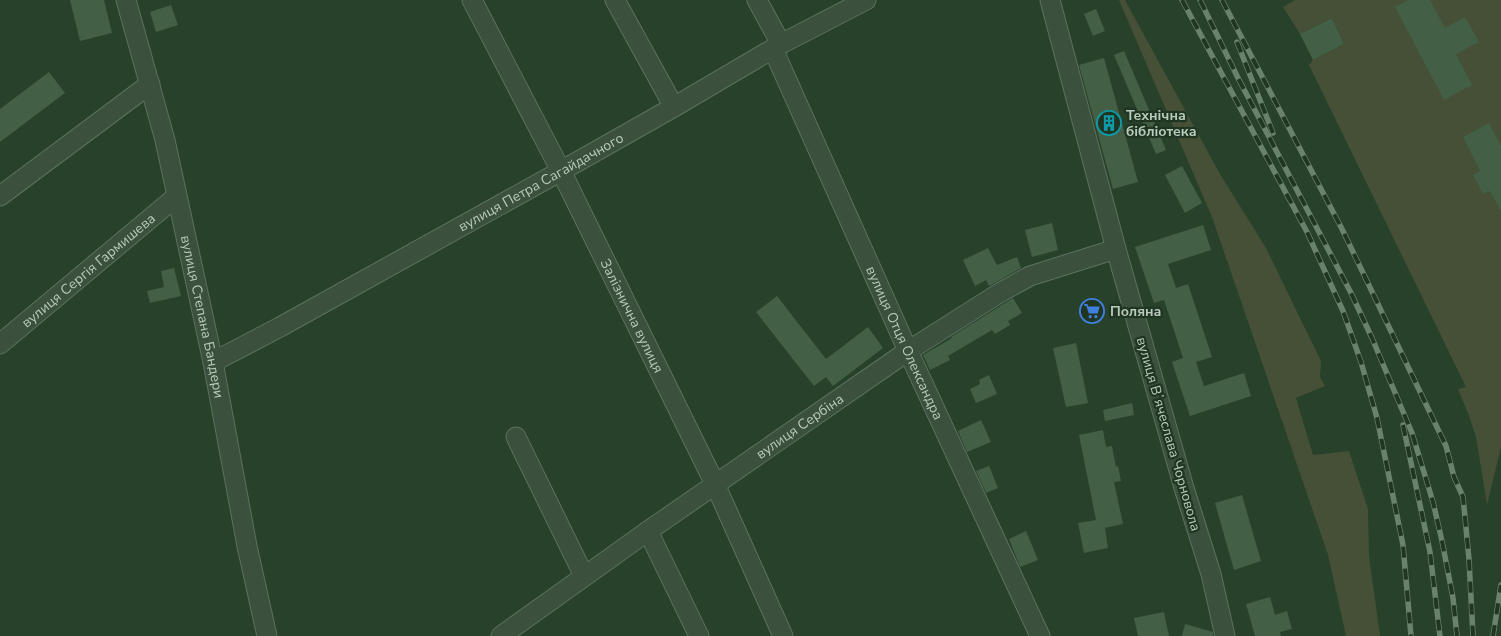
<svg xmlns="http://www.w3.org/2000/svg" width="1501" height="636" font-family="'Nunito Sans',sans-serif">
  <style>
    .green { fill: #455036 }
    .building { fill: #436047 }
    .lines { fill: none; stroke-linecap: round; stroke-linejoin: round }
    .minor-casing { stroke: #5c7160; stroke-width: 21 }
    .minor { stroke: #3b513e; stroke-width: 19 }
    .rail-casing { stroke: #69826c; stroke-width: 5.5 }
    .rail { stroke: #203623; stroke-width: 4; stroke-dasharray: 11; stroke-linecap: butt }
    .labels { text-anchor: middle; stroke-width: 4.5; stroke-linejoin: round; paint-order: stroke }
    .poi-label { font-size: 14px; font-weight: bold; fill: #b8cbbc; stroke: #203623; text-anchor: start }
    .street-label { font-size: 14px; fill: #b8cbbc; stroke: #203623 }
  </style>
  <rect width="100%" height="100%" fill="#27412a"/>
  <g class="green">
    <polygon points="1119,0 1125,0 1220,174 1266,248 1321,361 1320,377 1325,386 1296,398 1313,455 1349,451 1368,509 1369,556 1380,636 1346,636 1328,555 1212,217"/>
    <polygon points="1295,0 1501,0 1501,447 1487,505 1476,437 1469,416 1458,389 1466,387 1309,65 1313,60 1344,44 1332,18 1300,34 1283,7"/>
  </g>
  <g class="building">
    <polygon points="70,0 104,0 112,33 80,41"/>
    <polygon points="1408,0 1430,0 1445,28 1465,17 1479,42 1456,54 1472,85 1444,100 1395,7"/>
    <polygon points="171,5 178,25 156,32 150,12"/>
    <polygon points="1096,9 1105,31 1093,36 1084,14"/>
    <polygon points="1332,18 1344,44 1313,60 1300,34"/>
    <polygon points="1124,51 1166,150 1156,154 1114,55"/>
    <polygon points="1104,58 1138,182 1113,189 1079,65"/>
    <polygon points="49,72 65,93 0,142 0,109"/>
    <polygon points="1489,123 1501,146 1501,211 1490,191 1483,194 1473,175 1480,171 1463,137"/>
    <polygon points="1182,166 1202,203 1185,213 1165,175"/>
    <polygon points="1052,223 1058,250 1032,257 1025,230"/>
    <polygon points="1203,225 1211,250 1168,264 1176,288 1188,284 1212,357 1196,362 1204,386 1244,373 1251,396 1190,416 1172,362 1183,358 1164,300 1154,303 1135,247"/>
    <polygon points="988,248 997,265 1017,257 1021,268 989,286 986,280 975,286 963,260"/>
    <polygon points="174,268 181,296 150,303 147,291 164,287 161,271"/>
    <polygon points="777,296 826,359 868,327 883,348 833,386 826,377 814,386 756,312"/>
    <polygon points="1013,298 1022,313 1008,321 1010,325 995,334 992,330 948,356 950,360 930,370 923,355 952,338 951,337"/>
    <polygon points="1096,303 1100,317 1087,321 1082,307"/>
    <polygon points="1076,343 1088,403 1066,407 1053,348"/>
    <polygon points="989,375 997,394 976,403 970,389 980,384 979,380"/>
    <polygon points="1132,403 1134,415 1105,421 1103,410"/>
    <polygon points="981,420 991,442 967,452 958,431"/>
    <polygon points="1103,430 1106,447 1112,446 1116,467 1118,466 1121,481 1114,482 1123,524 1105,528 1108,548 1084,553 1078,523 1096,520 1079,435"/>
    <polygon points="989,466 998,488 986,493 976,471"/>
    <polygon points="1242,495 1261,561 1234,570 1215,503"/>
    <polygon points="1026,531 1038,560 1020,567 1009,539"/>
    <polygon points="1270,597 1275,615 1287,611 1292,629 1280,632 1281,636 1255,636 1246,604"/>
    <polygon points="1164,612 1169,636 1138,636 1134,618"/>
    <polygon points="1185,624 1213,632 1213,636 1182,636"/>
  </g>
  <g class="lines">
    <defs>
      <g id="minor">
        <path id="s1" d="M126 0 165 140 213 362 247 546 267 636"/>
        <path id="s2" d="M472 0 561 171 715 484 783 636"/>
        <polyline points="615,0 674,107"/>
        <polyline points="757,0 781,44"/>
        <polyline points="1050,0 1116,249 1184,488 1211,574 1225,636"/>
        <path id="s3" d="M773 49 908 351 1040 636"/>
        <polyline points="0,196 150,84"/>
        <path id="s4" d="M0 344 177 196"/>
        <path id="s5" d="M213 362 280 327 561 171 674 107 781 44 866 0"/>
        <polyline points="516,437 584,576"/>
        <polyline points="648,531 699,636"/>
        <path id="s6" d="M501 636 648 531 908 351 1001 292 1030 276 1116 249"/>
      </g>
    </defs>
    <use href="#minor" class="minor-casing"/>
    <use href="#minor" class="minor"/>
    <defs>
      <g id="rail">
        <polyline points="1182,0 1307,232 1343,311 1361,362 1377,418 1403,545 1411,636"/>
        <polyline points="1200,0 1238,78 1351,293 1372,338 1412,433 1433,502 1442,541 1453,598 1457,636"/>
        <polyline points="1222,0 1342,229 1446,446 1454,477 1463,497 1469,559 1473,636"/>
        <polyline points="1237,42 1273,133"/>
        <polyline points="1403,425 1430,552 1440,636"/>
        <polyline points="1493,636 1501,585"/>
      </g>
    </defs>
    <use href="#rail" class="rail-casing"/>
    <use href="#rail" class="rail"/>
  </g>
  <defs>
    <symbol id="building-ring" viewBox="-11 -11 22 22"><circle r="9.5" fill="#203623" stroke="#0f9aa8" stroke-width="1.5"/><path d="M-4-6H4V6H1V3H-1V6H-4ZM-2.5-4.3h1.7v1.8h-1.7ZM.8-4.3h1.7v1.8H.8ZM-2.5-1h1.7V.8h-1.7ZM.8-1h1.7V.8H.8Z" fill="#0f9aa8"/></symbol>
    <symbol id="supermarket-ring" viewBox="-11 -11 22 22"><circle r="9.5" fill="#203623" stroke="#3f7fe0" stroke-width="1.5"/><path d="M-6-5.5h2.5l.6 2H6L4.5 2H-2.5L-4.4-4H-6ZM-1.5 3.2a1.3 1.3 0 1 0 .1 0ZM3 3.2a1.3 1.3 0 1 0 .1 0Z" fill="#3f7fe0"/></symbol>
  </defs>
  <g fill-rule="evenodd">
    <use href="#building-ring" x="1095" y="109" width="28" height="28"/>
    <use href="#supermarket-ring" x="1078" y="297" width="28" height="28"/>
  </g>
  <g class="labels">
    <g class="poi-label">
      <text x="1126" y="120">Технічна<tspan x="1126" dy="16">бібліотека</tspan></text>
      <text x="1110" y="316">Поляна</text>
    </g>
    <g class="street-label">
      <text dy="5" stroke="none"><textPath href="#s5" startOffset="374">вулиця Петра Сагайдачного</textPath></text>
      <text dy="5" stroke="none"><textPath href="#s4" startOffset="115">вулиця Сергія Гармишева</textPath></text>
      <text dy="5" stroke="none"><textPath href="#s2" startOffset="354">Залізнична вулиця</textPath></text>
      <text dy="5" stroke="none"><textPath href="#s1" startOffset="326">вулиця Степана Бандери</textPath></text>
      <text dy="5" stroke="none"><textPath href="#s3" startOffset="322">вулиця Отця Олександра</textPath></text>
      <text dy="5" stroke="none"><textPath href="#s6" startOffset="365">вулиця Сербіна</textPath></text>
      <text transform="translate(1169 434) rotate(74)" y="5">вулиця Вʼячеслава Чорновола</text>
    </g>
  </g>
</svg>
